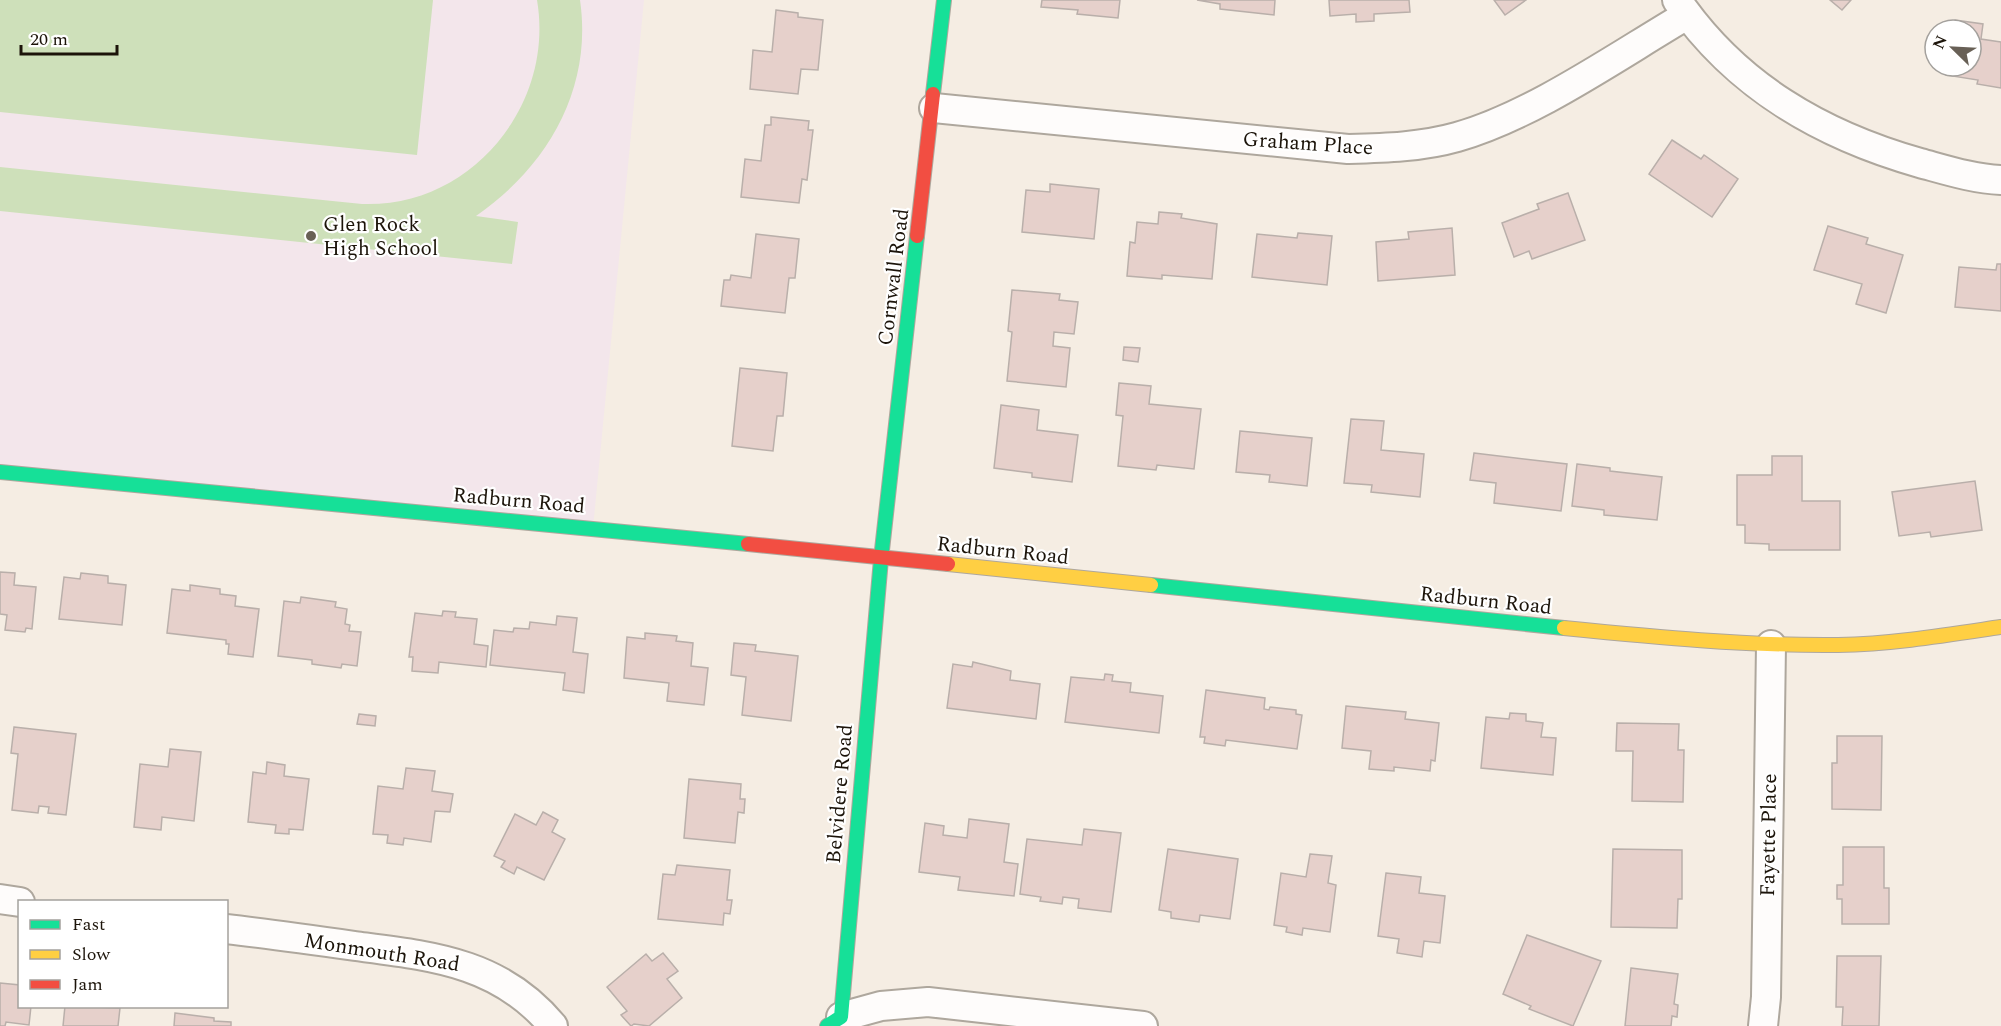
<svg xmlns="http://www.w3.org/2000/svg" width="2001" height="1026" font-family="Spectral,serif">
  <style>
    .education { fill: #f3e6eb }
    .green { fill: #cee0ba }
    .building { fill: #e6d0cb; stroke: #b9afaa; stroke-width: 1.5 }
    .lines { fill: none; stroke-linecap: round; stroke-linejoin: round }
    .street-casing { stroke: #aea79d; stroke-width: 32 }
    .fast-casing { stroke: #aea79d; stroke-width: 16 }
    .slow-casing { stroke: #aea79d; stroke-width: 16 }
    .jam-casing { stroke: #aea79d; stroke-width: 16 }
    .street { stroke: #fefcfb; stroke-width: 28 }
    .fast { stroke: #16e098; stroke-width: 14 }
    .slow { stroke: #ffcf43; stroke-width: 14 }
    .jam { stroke: #f24e42; stroke-width: 14 }
    .poi-dot { fill: #686056; stroke: #fff; stroke-width: 2 }
    .labels { text-anchor: middle; stroke-width: 4.5; stroke-linejoin: round; paint-order: stroke }
    .street-label { font-size: 21px; fill: #1c140a; stroke: #fff }
    .poi-label { font-size: 21px; fill: #1c140a; stroke: #fff; text-anchor: start }
  </style>
  <rect width="100%" height="100%" fill="#f5ede3"/>
  <polygon class="education" points="0,0 644,0 593,528 0,472"/>
  <g class="green">
    <polygon points="0,0 433,0 417,155 0,112"/>
    <path d="M537 0H580C593 89 547 167 476 216L518 222 512 264 0 211V167L362 204C471 208 555 105 537 0Z"/>
  </g>
  <g class="building">
    <polygon points="1042,0 1120,0 1118,18 1077,14 1078,10 1041,7"/>
    <polygon points="1197,0 1275,0 1274,15 1220,9 1220,4"/>
    <polygon points="1329,0 1409,0 1410,12 1374,14 1374,21 1356,22 1356,14 1330,16"/>
    <polygon points="1494,0 1526,0 1505,15"/>
    <polygon points="1830,0 1851,0 1842,10"/>
    <polygon points="776,10 798,13 798,17 823,20 818,70 801,69 798,94 750,89 753,50 772,52"/>
    <polygon points="1955,20 1983,24 1981,39 2001,42 2001,88 1977,84 1978,80 1946,75 1948,66 1971,66 1971,30 1953,30"/>
    <polygon points="771,117 809,121 808,130 813,130 807,180 802,179 799,203 741,197 745,159 761,161 765,125 771,125"/>
    <polygon points="1672,140 1701,159 1704,155 1738,179 1712,217 1649,174"/>
    <polygon points="1050,184 1099,189 1094,239 1022,232 1026,190 1050,192"/>
    <polygon points="1568,193 1585,240 1532,259 1529,251 1514,257 1502,223 1539,209 1537,204"/>
    <polygon points="1159,212 1182,214 1181,218 1217,224 1212,279 1162,275 1162,279 1127,276 1130,242 1135,243 1137,222 1158,224"/>
    <polygon points="1828,226 1868,238 1866,244 1903,255 1886,313 1856,304 1862,284 1814,270"/>
    <polygon points="1452,228 1455,275 1378,281 1376,242 1409,239 1408,232"/>
    <polygon points="1298,233 1332,236 1327,285 1252,277 1257,234 1297,238"/>
    <polygon points="756,234 799,239 795,278 789,278 785,313 721,306 724,280 730,280 731,275 751,278"/>
    <polygon points="1997,264 2001,264 2001,311 1955,307 1959,267 1996,270"/>
    <polygon points="1012,290 1060,294 1059,300 1078,302 1074,334 1054,332 1053,346 1070,348 1066,387 1007,381 1012,332 1008,331"/>
    <polygon points="1124,347 1140,348 1138,362 1123,360"/>
    <polygon points="740,368 787,373 783,416 777,416 773,451 732,446"/>
    <polygon points="1119,383 1151,386 1149,404 1201,409 1194,469 1157,465 1156,470 1118,466 1123,416 1116,415"/>
    <polygon points="1001,405 1039,410 1037,430 1078,435 1072,482 1032,477 1032,473 994,468"/>
    <polygon points="1351,419 1384,421 1381,450 1424,454 1420,497 1371,492 1372,485 1344,483"/>
    <polygon points="1240,431 1312,438 1307,486 1269,482 1270,475 1236,472"/>
    <polygon points="1474,453 1567,464 1561,511 1494,503 1496,483 1470,480"/>
    <polygon points="1772,456 1802,456 1802,501 1840,501 1840,550 1769,550 1769,544 1745,543 1745,525 1737,525 1737,475 1772,475"/>
    <polygon points="1577,464 1610,468 1610,471 1662,477 1657,520 1604,515 1604,510 1572,506"/>
    <polygon points="1975,481 1982,530 1931,537 1930,532 1899,536 1892,492"/>
    <polygon points="0,572 15,573 14,585 36,587 32,629 26,628 25,632 5,630 7,615 0,614"/>
    <polygon points="81,573 108,576 108,583 126,585 122,625 59,619 64,577 80,579"/>
    <polygon points="190,585 220,589 220,594 236,596 235,606 259,609 253,657 228,654 229,644 226,644 226,640 167,633 172,589 190,591"/>
    <polygon points="301,597 336,602 335,607 347,609 345,624 350,625 349,631 361,632 357,666 342,664 341,668 312,664 312,660 278,656 284,601 300,603"/>
    <polygon points="443,611 456,612 455,617 477,619 474,644 488,646 486,667 439,662 438,673 412,671 413,657 409,657 415,613 442,616"/>
    <polygon points="557,616 577,618 573,652 588,654 584,693 563,690 565,673 490,665 494,630 513,632 514,628 529,629 530,622 556,625"/>
    <polygon points="645,633 677,636 676,641 693,643 691,666 708,668 704,705 667,701 669,683 624,678 627,637 645,639"/>
    <polygon points="734,643 756,645 755,651 798,656 791,721 742,715 746,677 731,675"/>
    <polygon points="973,662 1011,671 1010,680 1040,684 1036,719 947,708 953,664 972,667"/>
    <polygon points="1105,674 1113,675 1112,681 1131,683 1130,692 1163,696 1159,733 1065,722 1071,677 1104,680"/>
    <polygon points="1206,690 1265,698 1264,709 1269,710 1270,707 1296,710 1296,714 1302,715 1297,749 1226,740 1225,746 1204,743 1205,737 1200,737"/>
    <polygon points="1346,706 1406,712 1405,719 1439,723 1435,761 1431,760 1430,771 1394,767 1394,771 1369,769 1371,751 1342,748"/>
    <polygon points="1510,713 1526,714 1526,721 1543,723 1541,737 1556,738 1553,775 1481,768 1486,717 1509,719"/>
    <polygon points="359,714 376,716 375,726 357,724"/>
    <polygon points="1617,723 1679,724 1678,750 1684,750 1683,802 1632,801 1633,751 1616,751"/>
    <polygon points="14,727 76,734 66,815 48,813 49,807 39,806 38,813 12,810 18,754 11,753"/>
    <polygon points="1837,736 1882,736 1881,810 1832,809 1832,763 1837,763"/>
    <polygon points="170,749 201,752 194,821 162,817 161,830 134,827 140,764 168,767"/>
    <polygon points="267,762 285,765 284,776 309,779 303,830 289,829 289,834 275,833 276,825 248,822 253,772 266,774"/>
    <polygon points="406,768 435,771 432,791 453,794 450,812 435,811 431,842 404,838 403,845 387,843 388,835 373,834 378,786 403,789"/>
    <polygon points="689,779 741,784 740,799 745,799 744,813 738,812 735,843 684,838"/>
    <polygon points="543,812 558,820 552,832 565,839 544,880 517,867 514,874 501,867 505,861 494,856 515,814 536,825"/>
    <polygon points="969,819 1009,824 1004,862 1018,864 1014,896 958,890 960,877 919,872 925,823 944,826 943,835 967,838"/>
    <polygon points="1084,829 1121,833 1111,912 1078,908 1079,899 1063,897 1062,904 1040,901 1041,897 1020,894 1027,839 1082,845"/>
    <polygon points="1843,847 1884,847 1884,888 1889,888 1889,924 1842,924 1842,899 1837,899 1837,885 1843,885"/>
    <polygon points="1168,849 1238,859 1230,919 1200,915 1199,922 1171,918 1171,912 1159,910"/>
    <polygon points="1613,849 1682,850 1682,899 1678,899 1677,928 1611,927"/>
    <polygon points="1310,854 1332,856 1328,883 1336,885 1330,932 1303,928 1302,935 1286,932 1287,927 1274,925 1281,873 1306,877"/>
    <polygon points="677,865 730,870 727,900 732,900 730,914 724,913 723,925 658,919 663,874 675,875"/>
    <polygon points="1386,873 1421,877 1419,893 1445,896 1440,943 1424,941 1422,957 1397,953 1399,939 1378,936"/>
    <polygon points="1527,935 1601,961 1573,1026 1529,1009 1531,1006 1503,994"/>
    <polygon points="663,953 678,971 667,979 682,998 649,1026 634,1024 631,1026 621,1015 627,1011 607,987 646,954 652,961"/>
    <polygon points="1837,956 1881,956 1879,1026 1842,1026 1843,1007 1836,1007"/>
    <polygon points="1631,968 1678,974 1674,1004 1678,1005 1677,1017 1672,1016 1671,1026 1625,1026"/>
    <polygon points="0,983 20,985 20,1006 31,1006 29,1025 6,1022 5,1026 0,1026"/>
    <polygon points="65,1006 120,1008 118,1026 63,1026"/>
    <polygon points="175,1013 214,1018 214,1021 231,1022 231,1026 174,1026"/>
  </g>
  <g class="lines">
    <defs>
      <g id="street">
        <path d="M1677 0C1736 86 1821 135 1920 163 1946 170 1974 179 2001 180"/>
        <path d="M934 108 1348 149C1384 148 1422 147 1457 137 1534 115 1617 56 1687 15"/>
        <polyline points="0,899 20,902"/>
        <path d="M226 929C269 934 312 940 355 946 432 956 500 962 553 1026"/>
        <polyline points="841,1017 881,1006 928,1002 1143,1026"/>
        <polyline points="1763,1026 1766,997 1771,645"/>
      </g>
      <g id="fast">
        <polyline points="933,94 944,0"/>
        <polyline points="0,472 748,544"/>
        <polyline points="1151,585 1564,628"/>
        <polyline points="827,1026 841,1017 881,559 917,236"/>
      </g>
      <g id="slow">
        <polyline points="948,564 1151,585"/>
        <path d="M1564 628C1655 637 1746 646 1838 645 1893 644 1947 635 2001 627"/>
      </g>
      <g id="jam">
        <polyline points="917,236 933,94"/>
        <polyline points="748,544 948,564"/>
      </g>
    </defs>
    <use href="#street" class="street-casing"/>
    <use href="#fast" class="fast-casing"/>
    <use href="#slow" class="slow-casing"/>
    <use href="#jam" class="jam-casing"/>
    <use href="#street" class="street"/>
    <use href="#fast" class="fast"/>
    <use href="#slow" class="slow"/>
    <use href="#jam" class="jam"/>
  </g>
  <circle class="poi-dot" cx="311" cy="236" r="6"/>
  <g class="labels">
    <g class="street-label">
      <text transform="translate(1308 143) rotate(4)" y="7">Graham Place</text>
      <text transform="translate(893 277) rotate(-83)" y="7">Cornwall Road</text>
      <text transform="translate(519 500) rotate(5)" y="7">Radburn Road</text>
      <text transform="translate(1003 550) rotate(6)" y="7">Radburn Road</text>
      <text transform="translate(1486 600) rotate(6)" y="7">Radburn Road</text>
      <text transform="translate(839 794) rotate(-85)" y="7">Belvidere Road</text>
      <text transform="translate(1768 835) rotate(-89)" y="7">Fayette Place</text>
      <text transform="translate(382 952) rotate(9)" y="7">Monmouth Road</text>
    </g>
    <g class="poi-label">
      <text x="323" y="231">Glen Rock<tspan x="323" dy="24">High School</tspan></text>
    </g>
  </g>
  <rect x="18" y="900" width="210" height="108" fill="#ffffff" stroke="#a4a19d" stroke-width="1.5"/>
  <rect x="30" y="920" width="30" height="9" fill="#16e098" stroke="#a4a19d" stroke-width="1.5"/>
  <text x="72" y="930" font-size="18" fill="#1c140a">Fast</text>
  <rect x="30" y="950" width="30" height="9" fill="#ffcf43" stroke="#a4a19d" stroke-width="1.5"/>
  <text x="72" y="960" font-size="18" fill="#1c140a">Slow</text>
  <rect x="30" y="980" width="30" height="9" fill="#f24e42" stroke="#a4a19d" stroke-width="1.5"/>
  <text x="72" y="990" font-size="18" fill="#1c140a">Jam</text>
  <g transform="translate(1953 48) rotate(294)"><circle r="28" fill="#ffffff" stroke="#a4a19d" stroke-width="1.5"/>
  <path d="M0-4.5L10 22L0 15L-10 22Z" fill="#686056"/>
  <text y="-9" font-size="16" font-weight="bold" text-anchor="middle" fill="#1c140a">N</text>
  </g>
  <path d="M21 45v9h96v-9" fill="none" stroke="#1c140a" stroke-width="3"/>
  <text x="30" y="45" font-size="18" fill="#1c140a" stroke="#ffffff" stroke-width="4.5" paint-order="stroke">20 m</text>
</svg>
